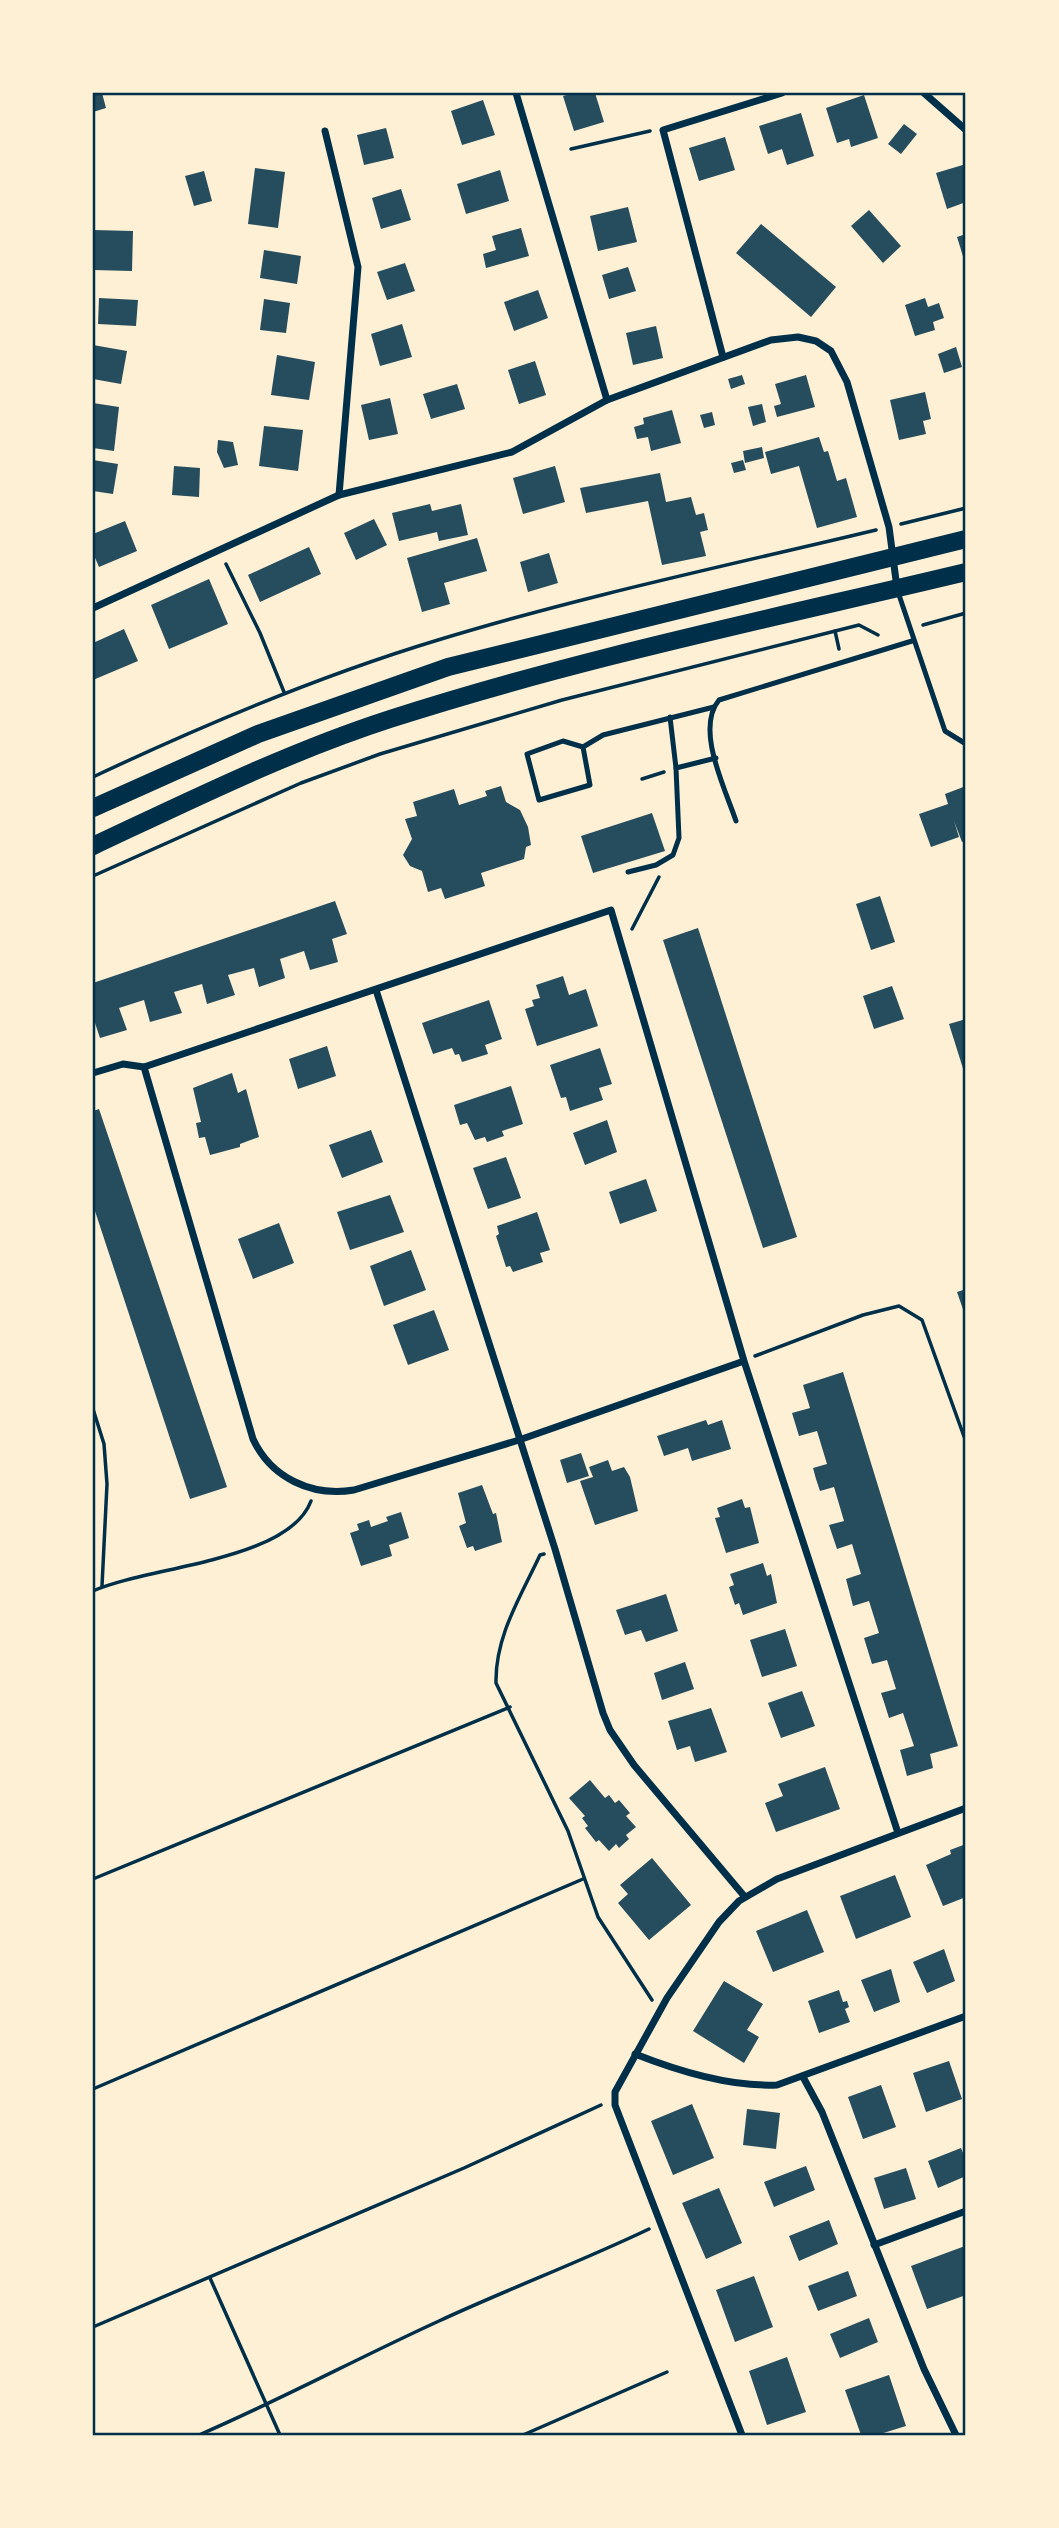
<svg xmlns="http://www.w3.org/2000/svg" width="1059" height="2528" font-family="Commissioner,sans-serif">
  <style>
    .building { fill: #264d5e }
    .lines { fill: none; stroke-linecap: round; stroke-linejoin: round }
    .path { stroke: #003049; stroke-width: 3.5 }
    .service { stroke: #003049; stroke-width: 5 }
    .minor { stroke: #003049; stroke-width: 7 }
    .primary { stroke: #003049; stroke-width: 18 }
    .neatline { fill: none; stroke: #003049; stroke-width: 2.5 }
  </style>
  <rect width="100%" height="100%" fill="#fdf0d5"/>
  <g class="building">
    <polygon points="93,93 102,93 106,108 93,112"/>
    <polygon points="574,93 595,93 604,122 574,131 563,96"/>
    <polygon points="864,95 878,138 851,147 849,139 837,143 826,108"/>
    <polygon points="483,100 495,135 462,145 451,111"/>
    <polygon points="801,113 814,156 787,165 782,149 768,154 759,126"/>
    <polygon points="904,124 917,134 901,154 888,144"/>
    <polygon points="386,128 394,158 364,165 357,135"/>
    <polygon points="725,137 735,170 699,181 689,148"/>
    <polygon points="966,164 966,202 947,209 936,173"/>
    <polygon points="255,168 285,172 278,228 248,224"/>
    <polygon points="500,170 509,201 466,214 457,184"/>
    <polygon points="204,171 212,201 194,206 185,176"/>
    <polygon points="401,189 411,220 381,229 372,198"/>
    <polygon points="628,207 637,242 598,251 590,216"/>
    <polygon points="869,210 901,246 883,263 851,226"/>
    <polygon points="761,224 836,287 811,317 736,253"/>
    <polygon points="521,228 529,256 486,268 483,254 496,250 492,236"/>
    <polygon points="93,230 133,231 132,271 93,270"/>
    <polygon points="966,234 966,266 957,237"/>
    <polygon points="264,250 301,256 297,284 260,278"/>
    <polygon points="405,263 415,291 387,300 377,272"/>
    <polygon points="628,267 636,291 609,299 602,275"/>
    <polygon points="538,290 548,318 514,331 504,302"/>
    <polygon points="99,298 138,300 136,326 98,324"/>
    <polygon points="925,298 928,307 939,303 944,318 933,322 935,330 915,336 905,305"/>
    <polygon points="264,299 290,303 286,333 260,330"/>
    <polygon points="402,324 412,357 380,366 371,334"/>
    <polygon points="656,326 663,358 633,365 626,333"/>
    <polygon points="93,345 127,351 121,384 93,379"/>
    <polygon points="956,347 962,367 944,373 938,354"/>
    <polygon points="277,355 315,362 309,400 271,395"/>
    <polygon points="535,361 546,395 519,404 508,370"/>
    <polygon points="742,375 745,384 731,389 728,379"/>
    <polygon points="806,375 815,407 777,417 774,406 781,404 775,384"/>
    <polygon points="457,384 465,409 431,419 423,394"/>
    <polygon points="925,392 931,419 923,421 926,434 899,440 890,400"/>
    <polygon points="390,398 398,434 369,440 361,405"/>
    <polygon points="93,403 119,407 114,451 93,448"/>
    <polygon points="762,404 766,422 753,426 748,407"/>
    <polygon points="672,410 681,443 651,451 648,437 637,439 634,427 644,424 643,418"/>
    <polygon points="712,412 715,425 704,428 700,415"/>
    <polygon points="264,426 303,430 298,471 259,466"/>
    <polygon points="819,437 824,452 828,451 837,481 846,478 857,517 817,528 799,466 771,474 765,452"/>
    <polygon points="218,440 233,442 238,465 224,468 217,452"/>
    <polygon points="762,447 764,458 745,463 743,451"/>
    <polygon points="93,460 118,464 113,494 93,491"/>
    <polygon points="743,460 746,470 734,473 731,463"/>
    <polygon points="174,466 200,468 199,497 172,495"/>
    <polygon points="555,466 565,502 523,514 513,478"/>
    <polygon points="660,473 666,502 691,497 696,515 704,513 708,530 700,532 706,556 662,565 648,501 586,513 580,488"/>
    <polygon points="430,504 432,511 461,504 468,535 439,541 437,532 399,541 392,513"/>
    <polygon points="374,519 387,545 356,560 344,533"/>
    <polygon points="125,521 137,551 99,567 93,553 93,534"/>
    <polygon points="477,538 487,571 444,583 450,604 422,612 407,558"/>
    <polygon points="309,547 321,574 260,602 248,575"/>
    <polygon points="549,553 558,583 528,592 520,562"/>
    <polygon points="209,579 228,624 169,649 151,605"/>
    <polygon points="124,629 138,661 93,680 93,643"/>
    <polygon points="501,786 506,802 520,810 528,827 531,845 526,847 524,859 481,873 485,886 445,899 441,888 428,892 422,871 410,866 403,855 412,839 405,819 417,816 413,802 454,789 459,805 487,796 485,791"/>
    <polygon points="966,786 966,841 962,842 954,821 959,837 931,847 919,814 948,804 945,794"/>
    <polygon points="652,813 665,851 593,873 581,836"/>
    <polygon points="880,896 895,942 871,950 856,904"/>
    <polygon points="335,901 347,934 332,939 338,962 310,970 304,951 280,959 285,978 259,987 254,968 228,975 235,995 207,1004 202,984 174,992 182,1013 150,1022 144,1000 119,1008 127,1030 100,1038 93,1017 93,983"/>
    <polygon points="698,928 797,1237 763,1248 663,940"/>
    <polygon points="563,976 569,995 586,989 598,1026 537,1046 525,1009 534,1006 532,1000 540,998 536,985"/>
    <polygon points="892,986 904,1019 874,1029 863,996"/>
    <polygon points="489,1000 502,1039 485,1045 488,1054 462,1062 459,1054 455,1055 452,1048 433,1054 422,1023"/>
    <polygon points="966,1019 966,1078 949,1024"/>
    <polygon points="327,1046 336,1076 298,1089 289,1059"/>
    <polygon points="600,1048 612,1084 599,1088 603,1100 570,1111 566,1097 561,1098 550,1065"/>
    <polygon points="232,1073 238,1093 246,1089 259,1137 240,1144 240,1147 210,1155 205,1137 199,1138 196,1123 201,1122 193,1088"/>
    <polygon points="511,1086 523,1124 502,1131 504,1136 487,1142 485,1137 475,1140 467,1123 460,1125 454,1105"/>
    <polygon points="99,1109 227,1487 190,1499 93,1205 93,1111"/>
    <polygon points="607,1120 617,1152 585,1165 573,1133"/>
    <polygon points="371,1130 383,1162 342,1178 329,1145"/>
    <polygon points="506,1157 521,1198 488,1209 473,1168"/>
    <polygon points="646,1179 657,1211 620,1224 609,1192"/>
    <polygon points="390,1195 404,1232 350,1250 337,1212"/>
    <polygon points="537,1212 550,1250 540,1253 543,1262 513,1272 510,1266 506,1267 496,1236 499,1234 497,1226"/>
    <polygon points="279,1223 294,1263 253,1279 238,1239"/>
    <polygon points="411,1250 426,1290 384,1306 370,1266"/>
    <polygon points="966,1289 966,1318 957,1292"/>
    <polygon points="434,1310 449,1350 408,1365 393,1325"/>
    <polygon points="843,1372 958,1746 930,1754 933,1768 907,1776 900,1750 914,1746 903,1713 889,1718 885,1705 881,1693 896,1689 887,1660 872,1664 864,1638 879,1633 869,1601 853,1606 846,1579 861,1574 852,1544 837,1549 829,1525 844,1521 834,1487 820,1491 816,1479 813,1468 827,1464 817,1431 799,1436 792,1413 810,1408 803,1385"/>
    <polygon points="706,1420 708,1425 722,1420 731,1449 692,1461 688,1448 664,1456 657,1436"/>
    <polygon points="581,1453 589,1476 567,1483 560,1460"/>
    <polygon points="608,1460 612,1471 624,1467 630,1477 638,1511 595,1525 580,1481 593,1477 589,1467"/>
    <polygon points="482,1485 493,1514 496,1513 502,1542 475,1551 473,1546 467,1548 459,1526 466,1523 458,1493"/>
    <polygon points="742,1499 745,1508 750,1507 759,1543 726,1553 715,1518 720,1517 717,1508"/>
    <polygon points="401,1512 409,1538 389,1545 392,1556 361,1566 350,1533 359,1530 357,1524 369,1520 371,1527 388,1521 386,1517"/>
    <polygon points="763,1563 767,1576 771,1574 777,1603 743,1615 739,1603 735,1605 729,1587 734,1585 730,1574"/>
    <polygon points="666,1594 678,1631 646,1642 641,1630 625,1635 616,1610"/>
    <polygon points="785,1629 797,1666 762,1677 750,1640"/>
    <polygon points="685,1662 694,1689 662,1700 654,1673"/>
    <polygon points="802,1691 815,1726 781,1738 768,1703"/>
    <polygon points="711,1708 727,1752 695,1762 690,1746 677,1750 668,1721"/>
    <polygon points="825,1767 840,1809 776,1832 765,1803 783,1796 778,1784"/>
    <polygon points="590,1780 605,1798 609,1795 615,1803 619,1800 630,1813 626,1816 636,1827 626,1835 629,1839 619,1848 616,1844 609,1851 599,1840 596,1842 585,1828 588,1826 582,1818 585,1816 569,1798"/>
    <polygon points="966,1844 966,1897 943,1906 926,1865 951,1854 950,1850"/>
    <polygon points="652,1858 691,1905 649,1940 618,1903 628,1894 620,1885"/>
    <polygon points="895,1875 911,1917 856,1939 840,1896"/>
    <polygon points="807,1910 824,1952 773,1972 756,1931"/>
    <polygon points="944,1949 955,1981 927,1993 913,1962"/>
    <polygon points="891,1969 900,2002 874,2012 861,1980"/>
    <polygon points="724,1981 763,2004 747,2030 759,2037 744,2063 693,2031"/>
    <polygon points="839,1990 843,2002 847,2001 849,2007 845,2009 850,2022 819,2033 808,2001"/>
    <polygon points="949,2061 962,2099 926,2112 913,2073"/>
    <polygon points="881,2085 896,2127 863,2139 848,2097"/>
    <polygon points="692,2104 714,2158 673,2175 651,2121"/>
    <polygon points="747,2109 780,2113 776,2149 743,2145"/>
    <polygon points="961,2148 966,2160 966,2176 938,2188 928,2161"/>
    <polygon points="806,2166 815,2190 774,2207 764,2182"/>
    <polygon points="906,2168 916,2199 884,2209 874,2178"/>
    <polygon points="719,2188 742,2243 706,2259 682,2203"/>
    <polygon points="829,2220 838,2244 799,2261 789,2236"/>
    <polygon points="965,2246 966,2295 927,2309 911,2266"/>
    <polygon points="848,2271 857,2296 818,2311 808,2286"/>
    <polygon points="754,2276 773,2327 735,2342 716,2290"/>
    <polygon points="869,2318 878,2342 840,2358 830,2334"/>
    <polygon points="787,2357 806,2412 767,2425 749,2371"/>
    <polygon points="889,2375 906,2426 877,2435 861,2435 845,2390"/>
  </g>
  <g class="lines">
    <g class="path">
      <polyline points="571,149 650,131"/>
      <polyline points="901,524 966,508"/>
      <polyline points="226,564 260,633 284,692"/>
      <polyline points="923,625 966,613"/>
      <polyline points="835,631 839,649"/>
      <path d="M93 777C205 724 319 676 438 640 582 596 730 565 876 530"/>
      <polyline points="642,779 664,772"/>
      <polyline points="93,876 301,783 380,754 562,700 859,625 878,635"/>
      <polyline points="632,929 659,877"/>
      <polyline points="755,1356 863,1315 899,1306 922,1320 966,1442"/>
      <polyline points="93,1409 104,1444 107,1484 102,1586"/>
      <path d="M544 1554 540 1555C521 1596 495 1636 496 1683L568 1831 598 1917 652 2000"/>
      <path d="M93 1591C149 1566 289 1561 311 1501"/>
      <polyline points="93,1879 510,1707"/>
      <polyline points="93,2089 583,1879"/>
      <polyline points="210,2278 280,2435"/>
      <polyline points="93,2327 464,2168 601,2105"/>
      <path d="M199 2435C280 2400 358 2358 439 2321 508 2289 580 2262 649 2229"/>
      <polyline points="523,2435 667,2372"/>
    </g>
    <g class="service">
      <polyline points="898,592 945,731 966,744"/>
      <polyline points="670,717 676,768"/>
      <polyline points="583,747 590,785 539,800 527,754 563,741 583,747 603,735 714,707"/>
      <path d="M736 821C725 788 695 729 719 700L912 641"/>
      <polyline points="628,872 656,865 673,855 679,838 676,768 716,758"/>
    </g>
    <g class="minor">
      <polyline points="516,93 607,400"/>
      <polyline points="924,93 966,130"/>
      <polyline points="325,131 358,267 339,495"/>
      <polyline points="723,357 663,130 782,93"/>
      <polyline points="93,608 339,495 512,452 607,400 771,340 798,337 816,341 831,351 847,382 889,527 897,588"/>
      <polyline points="376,990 555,1549 603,1713 610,1730 634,1765 745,1897"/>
      <polyline points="93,1073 123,1064 144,1067"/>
      <path d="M744 1361 519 1440 354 1490C312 1497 271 1478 253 1439L144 1067 611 910 744 1361 898 1833"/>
      <path d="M635 2054C678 2071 731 2087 777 2085L966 2016"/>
      <polyline points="803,2077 822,2112 924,2369 956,2435"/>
      <polyline points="874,2245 966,2211"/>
      <polyline points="742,2435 615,2105 615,2092 667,1998 719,1922 739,1901 777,1879 966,1808"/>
    </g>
    <g class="primary">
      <polyline points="93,808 258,734 448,667 966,539"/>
      <path d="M93 846C191 800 288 752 390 719 579 658 774 618 966 572"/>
    </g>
  </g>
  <rect width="1059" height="2528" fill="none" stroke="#fdf0d5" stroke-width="189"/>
  <rect x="94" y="94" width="870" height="2340" class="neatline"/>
</svg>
